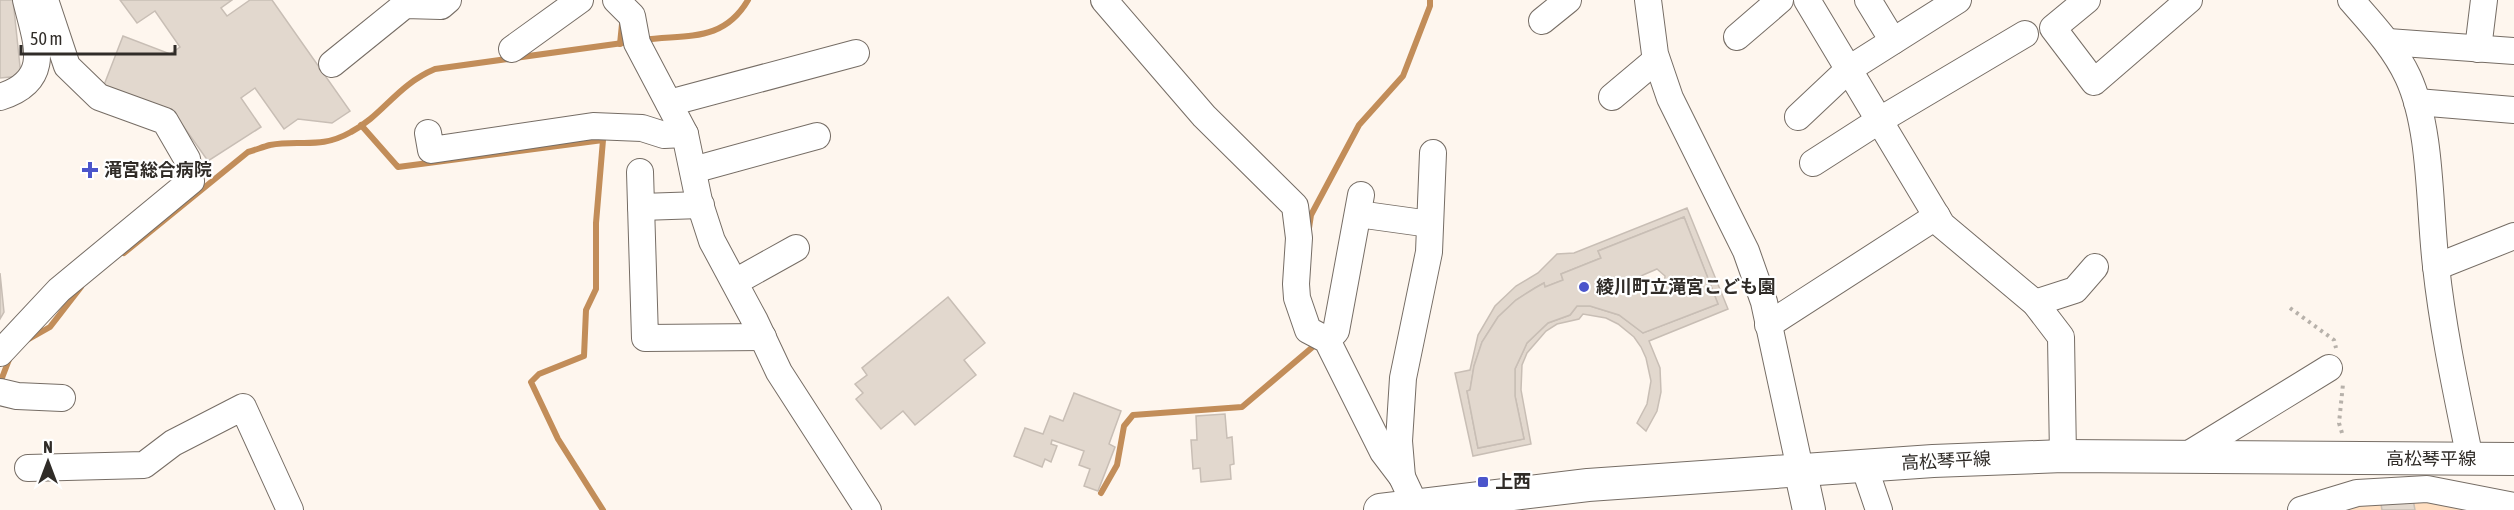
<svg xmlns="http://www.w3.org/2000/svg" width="2514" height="510" font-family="'Asap Condensed','Noto Sans JP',sans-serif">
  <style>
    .green { fill: #ffdec0 }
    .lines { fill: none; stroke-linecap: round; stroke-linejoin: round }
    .stream { stroke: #c28d59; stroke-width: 6 }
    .building { fill: #e2d8ce; stroke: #c8beb5; stroke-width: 1.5; fill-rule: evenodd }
    .minor-casing { stroke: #766d65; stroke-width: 28 }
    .major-casing { stroke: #766d65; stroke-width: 34 }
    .path { stroke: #b7b1aa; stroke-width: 4; stroke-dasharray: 3 4.5; stroke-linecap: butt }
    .minor { stroke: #fff; stroke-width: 26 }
    .major { stroke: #fff; stroke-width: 32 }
    .poi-dot { fill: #4b55cb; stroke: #fff; stroke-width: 2 }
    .labels { text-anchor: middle; stroke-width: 4.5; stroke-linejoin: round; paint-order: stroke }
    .poi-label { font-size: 18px; font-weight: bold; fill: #302c28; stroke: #fff; text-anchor: start }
    .street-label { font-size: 18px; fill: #302c28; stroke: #fff }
  </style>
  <rect width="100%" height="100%" fill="#fef6ee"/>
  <polygon class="green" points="2356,495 2514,510 2310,510"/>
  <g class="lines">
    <g class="stream">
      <path d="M643 40C686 34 723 43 748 0"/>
      <polyline points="620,44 622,24"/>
      <polyline points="361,125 398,167 603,140 596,223 596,289 586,310 584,356 539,374 531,382 558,439 603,510"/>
      <polyline points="1309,228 1311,215 1359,125 1403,76 1430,6 1430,0"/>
      <path d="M124 253 248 152C255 150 263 147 270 145 301 139 319 150 351 132 383 115 397 85 435 69L630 42"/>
      <polyline points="27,340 50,327 81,287"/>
      <polyline points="0,383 10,357"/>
      <polyline points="1101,493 1117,465 1124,426 1133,415 1242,407 1315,345"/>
    </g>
  </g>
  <g class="building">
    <polygon points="0,0 13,0 21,76 0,78"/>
    <polygon points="120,0 232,0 221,8 227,16 250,0 272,0 350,111 332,123 298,119 284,129 255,88 241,98 261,127 208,161 172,110 104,85 123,36 170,54 180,47 155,11 137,23"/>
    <path d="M1687 208 1728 309 1649 341 1660 368 1661 392 1657 411 1646 431 1637 423 1647 404 1651 381 1646 358 1641 347 1634 337 1618 324 1606 318 1583 314 1579 319 1557 324 1546 331 1527 353 1522 365 1521 390 1531 444 1473 456 1455 373 1470 370 1478 335 1495 306 1516 286 1538 273 1557 254 1574 253ZM1684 217 1718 304 1643 333 1619 315 1590 306H1577L1570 315 1548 323 1527 343 1515 369V396L1524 439 1478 448 1467 391 1470 390 1474 366 1482 342 1498 317 1516 300 1535 288 1544 283 1545 287 1563 280 1561 274 1601 258 1598 251Z"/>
    <path d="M1684 217 1718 304 1643 333 1619 315 1590 306H1577L1570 315 1548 323 1527 343 1515 369V396L1524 439 1478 448 1467 391 1470 390 1474 366 1482 342 1498 317 1516 300 1535 288 1544 283 1545 287 1563 280 1561 274 1601 258 1598 251ZM1657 269 1665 276 1664 287 1643 295 1634 289 1636 278Z"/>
    <polygon points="0,273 4,312 0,319"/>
    <polygon points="948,297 985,343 964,360 976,375 915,425 903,411 881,429 856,399 863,393 855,384 867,375 862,368"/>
    <polygon points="1074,393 1121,411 1109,444 1115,447 1098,491 1084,486 1090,469 1079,465 1084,451 1052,440 1051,444 1057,446 1051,462 1045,459 1042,467 1014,456 1025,428 1043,434 1050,416 1063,421"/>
    <polygon points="1225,414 1227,438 1232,437 1234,464 1230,465 1231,479 1201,482 1200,468 1193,469 1191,440 1197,440 1196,416"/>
    <polygon points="2413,499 2415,510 2382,510 2381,504"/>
  </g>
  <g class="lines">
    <defs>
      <g id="minor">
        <polyline points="616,0 632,16 637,43 685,134 699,201 712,241 755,321 779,372 868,510"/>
        <polyline points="1104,0 1204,116 1295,206 1299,238 1296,284 1297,298 1308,330 1327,340 1383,452 1402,477 1416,507"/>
        <polyline points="1648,0 1655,54 1670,98 1746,251 1764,302 1800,469"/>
        <polyline points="1807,0 1942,225 2035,303 2061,337 2063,456"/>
        <polyline points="1868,0 1893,41"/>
        <polyline points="2087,0 2053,28 2094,82 2189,0"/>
        <path d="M2351 0C2372 24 2394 47 2408 77 2432 129 2429 208 2436 266 2443 331 2457 395 2470 459"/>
        <polyline points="1542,21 1568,0"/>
        <polyline points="1737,37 1780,0"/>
        <polyline points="2388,42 2514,51"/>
        <polyline points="512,49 580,0"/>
        <polyline points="2478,49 2484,0"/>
        <polyline points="332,64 405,5 441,6 448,0"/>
        <path d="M0 97C54 80 36 42 26 0"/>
        <polyline points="1612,97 1656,60"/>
        <polyline points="2417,102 2514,110"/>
        <polyline points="669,103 856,53"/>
        <polyline points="1798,117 1849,69 1958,0"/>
        <polyline points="428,133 431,150 593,126 642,128 664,135 685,134"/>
        <polyline points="1813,163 1880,120 2025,34"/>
        <polyline points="693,170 817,136"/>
        <polyline points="640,172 645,338 763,337"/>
        <polyline points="641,207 701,205"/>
        <polyline points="1358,214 1430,224"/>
        <polyline points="2436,267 2514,236"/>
        <polyline points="735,282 796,248"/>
        <polyline points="2035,303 2075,290 2095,267"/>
        <polyline points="1768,325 1937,216"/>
        <polyline points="1327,340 1336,331 1361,195"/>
        <polyline points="0,353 59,290 191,181 187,159 165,121 99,97 67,66 45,0"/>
        <polyline points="0,392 17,396 62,398"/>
        <polyline points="2184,457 2329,368"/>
        <polyline points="1864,466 1879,510"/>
        <polyline points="28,468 144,465 173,443 243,407 290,510"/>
        <polyline points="1402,477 1399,441 1403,378 1429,252 1433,153"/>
        <polyline points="2301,510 2357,493 2427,489 2514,506"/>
      </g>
      <g id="major">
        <polyline points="1800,469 1809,510"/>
        <polyline points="1380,510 1588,485 1933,461 2063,456 2514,459"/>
      </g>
    </defs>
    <use href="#minor" class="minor-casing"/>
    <use href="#major" class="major-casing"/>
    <g class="path">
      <polyline points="2290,308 2334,340 2336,348"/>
      <polyline points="2342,433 2339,423 2343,384"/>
    </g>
    <use href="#minor" class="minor"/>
    <use href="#major" class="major"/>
  </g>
  <g class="poi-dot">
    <path d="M87 161h6v6h6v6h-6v6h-6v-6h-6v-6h6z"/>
    <circle cx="1584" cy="287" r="6"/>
    <rect x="1477" y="476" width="12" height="12" rx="3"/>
  </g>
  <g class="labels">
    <g class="poi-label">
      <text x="104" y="176">滝宮総合病院</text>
      <text x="1596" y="293">綾川町立滝宮こども園</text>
      <text x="1495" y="488">上西</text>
    </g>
    <g class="street-label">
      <text x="2431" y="465">高松琴平線</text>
      <text transform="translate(1946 461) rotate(-3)" y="6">高松琴平線</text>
    </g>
  </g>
  <g transform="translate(48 462)" stroke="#ffffff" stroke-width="4.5" paint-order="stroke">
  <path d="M0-4.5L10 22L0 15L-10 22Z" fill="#302c28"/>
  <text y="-9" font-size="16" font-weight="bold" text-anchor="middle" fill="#302c28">N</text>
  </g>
  <path d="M21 45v9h154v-9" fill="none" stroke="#302c28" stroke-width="3"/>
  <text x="30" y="45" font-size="18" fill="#302c28" stroke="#ffffff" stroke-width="4.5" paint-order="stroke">50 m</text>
</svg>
